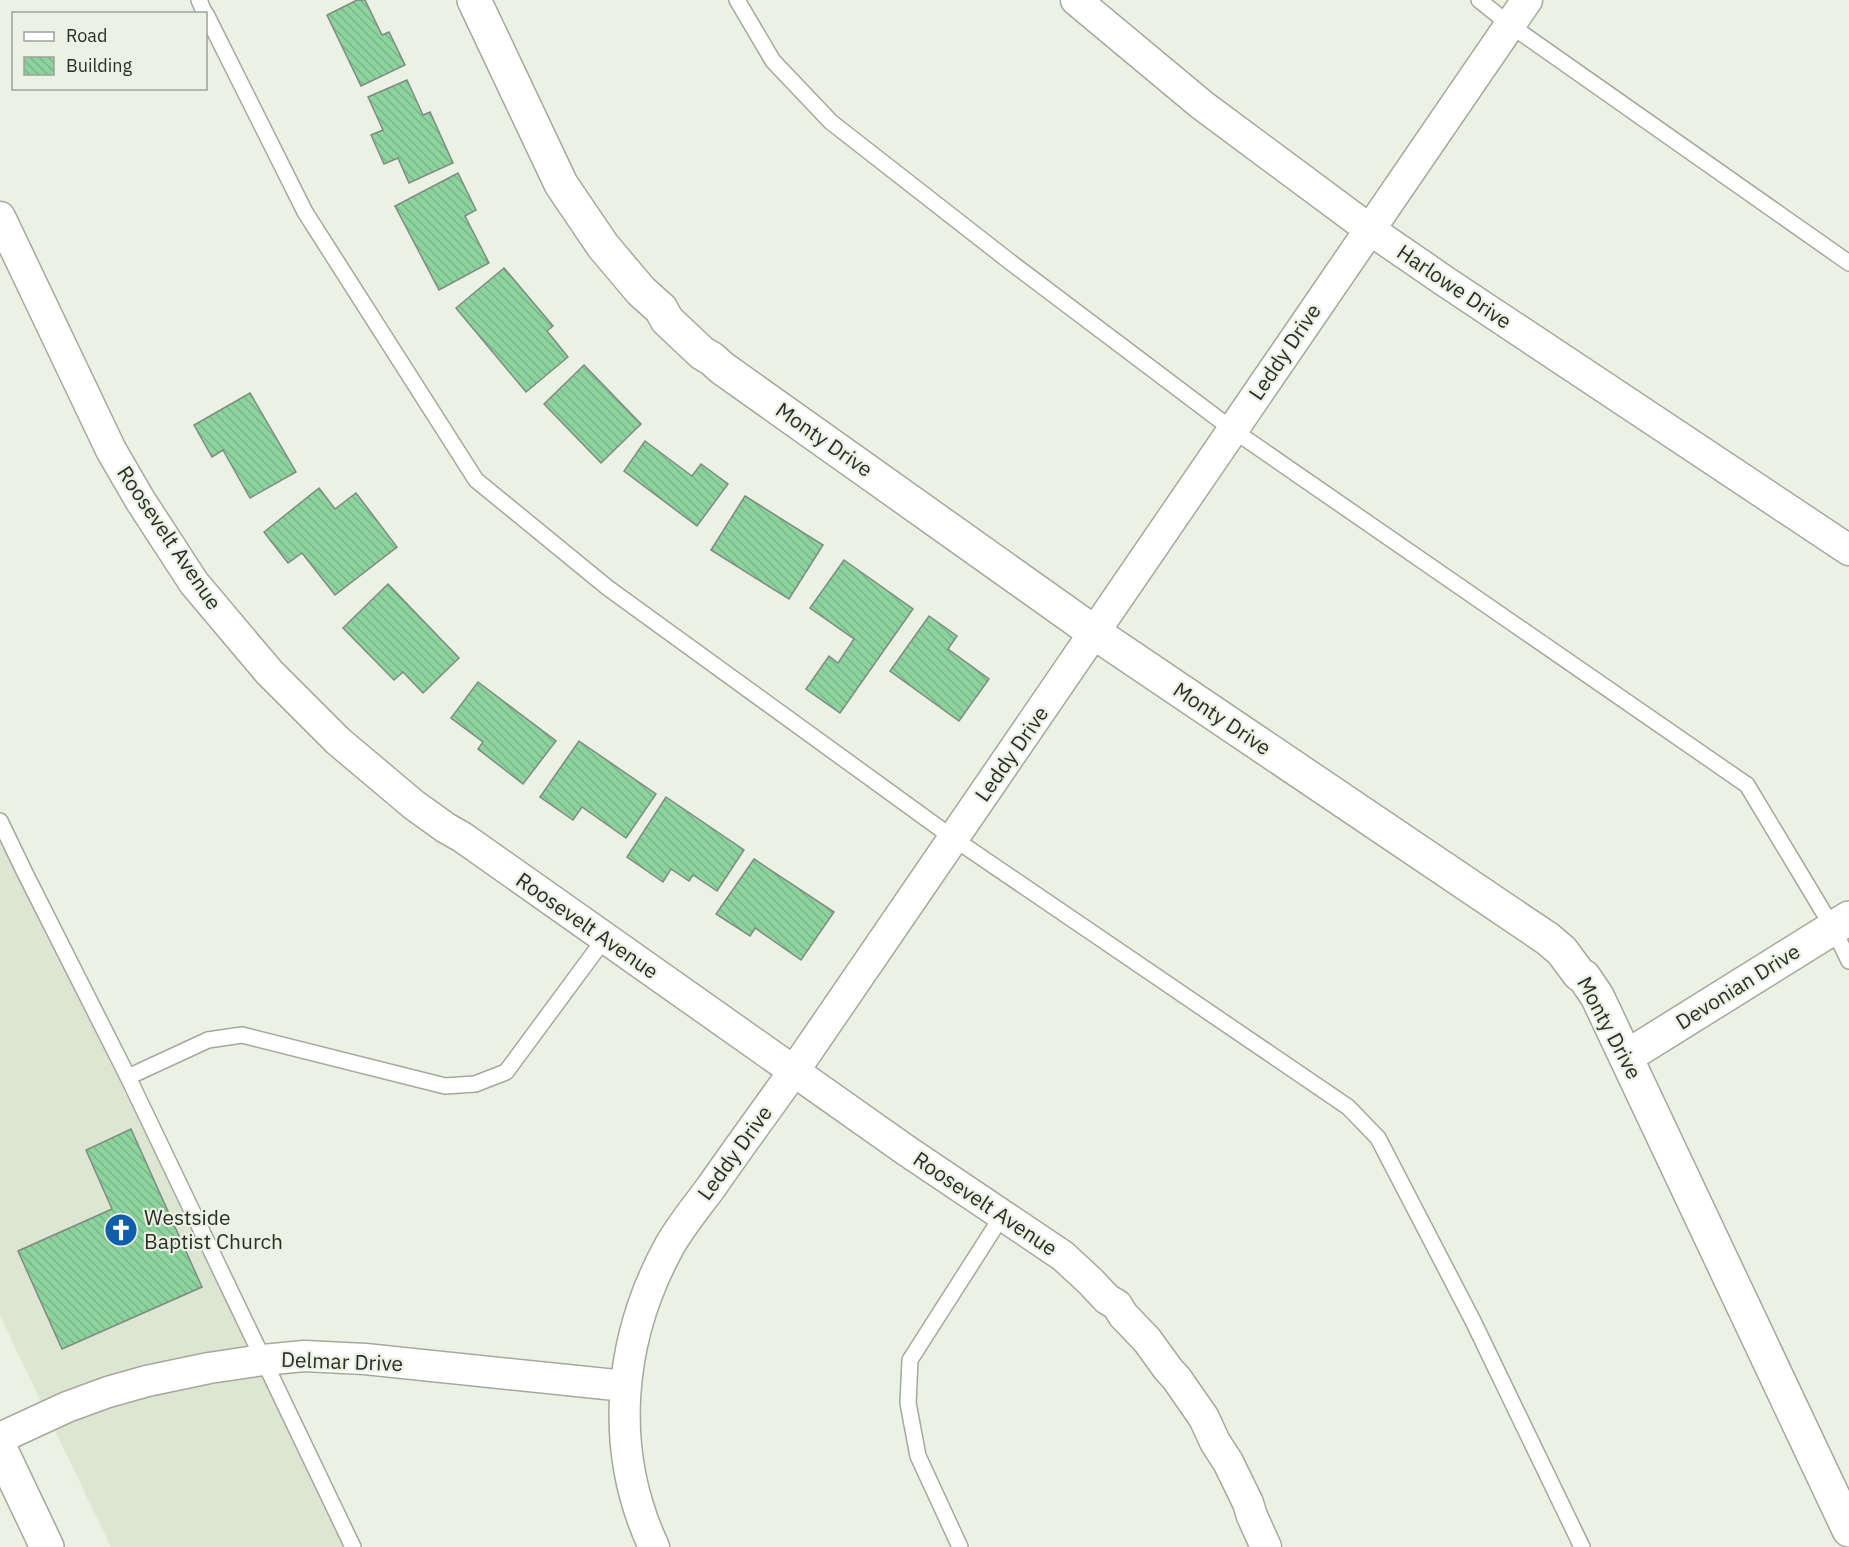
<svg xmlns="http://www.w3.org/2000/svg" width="1849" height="1547" font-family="'IBM Plex Sans',sans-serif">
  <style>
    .built { fill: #dde6d2 }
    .building { fill: url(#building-back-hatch); stroke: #7f8b81; stroke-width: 1.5 }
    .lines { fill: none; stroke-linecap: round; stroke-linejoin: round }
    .service-casing { stroke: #a4a99c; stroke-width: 18 }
    .minor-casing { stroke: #a4a99c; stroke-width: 33 }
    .tertiary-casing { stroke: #a4a99c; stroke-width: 36 }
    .secondary-casing { stroke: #a4a99c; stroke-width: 36 }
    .service { stroke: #fff; stroke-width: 15 }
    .minor { stroke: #fff; stroke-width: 30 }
    .tertiary { stroke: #fff; stroke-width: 33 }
    .secondary { stroke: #fff; stroke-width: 33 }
    .labels { text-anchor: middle; stroke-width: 4.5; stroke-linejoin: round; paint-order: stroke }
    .street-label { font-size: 21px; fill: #2b2d28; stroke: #ebf1e3 }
    .poi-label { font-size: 21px; fill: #2b2d28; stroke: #ebf1e3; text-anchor: start }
  </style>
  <defs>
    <pattern id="building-back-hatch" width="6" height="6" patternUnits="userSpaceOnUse" patternTransform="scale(1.5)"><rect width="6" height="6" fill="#8cd39d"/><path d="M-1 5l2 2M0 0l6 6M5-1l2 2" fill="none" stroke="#79b587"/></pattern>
  </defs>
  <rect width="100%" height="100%" fill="#ebf1e3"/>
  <polygon class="built" points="9,831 322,1502 350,1547 111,1547 0,1316 0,836"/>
  <g class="building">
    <polygon points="357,0 365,0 382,35 389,32 405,65 361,86 327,15"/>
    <polygon points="407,80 423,115 430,112 453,163 409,183 398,158 384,164 371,135 383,130 368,97"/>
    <polygon points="458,173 476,210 465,216 489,263 439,290 395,206"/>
    <polygon points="504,268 553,326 547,331 568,357 526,392 456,308"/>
    <polygon points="584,365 641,424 601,463 544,404"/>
    <polygon points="250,393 296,472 250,498 223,450 212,457 194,425"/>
    <polygon points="645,441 692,476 701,464 728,484 697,526 624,471"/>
    <polygon points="319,488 335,509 356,493 397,547 335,595 302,553 288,563 264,532"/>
    <polygon points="745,496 823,545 789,599 711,550"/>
    <polygon points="844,560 913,609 840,713 806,689 829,656 838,663 854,639 810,608"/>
    <polygon points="388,584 459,658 423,693 403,672 394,680 343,628"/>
    <polygon points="929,616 957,636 948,649 989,679 959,721 890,671"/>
    <polygon points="478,682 556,741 523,784 478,749 483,742 451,718"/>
    <polygon points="579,741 656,794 626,838 582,807 573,820 540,797"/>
    <polygon points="666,797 744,850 717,891 693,875 689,881 671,869 663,882 627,857"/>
    <polygon points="754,859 834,912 801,960 755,928 750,936 716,914"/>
    <polygon points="131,1129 202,1287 62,1349 18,1251 112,1209 86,1150"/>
  </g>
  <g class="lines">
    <defs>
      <g id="service">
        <polyline points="199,0 205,14"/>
        <polyline points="737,0 773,61 831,122 1009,261 1233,430 1747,785 1833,928 1849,961"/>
        <polyline points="1479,0 1510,25 1849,263"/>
        <polyline points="206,14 305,212 476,480 608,588 953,838 1348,1107 1378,1138 1473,1321 1582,1547"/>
        <polyline points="0,821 25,873 128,1077 353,1547"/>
        <polyline points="128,1077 208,1040 242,1035 445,1086 475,1084 506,1072 605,938"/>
        <polyline points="960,1547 918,1456 908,1403 910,1360 1002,1216"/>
      </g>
      <g id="minor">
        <polyline points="1076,0 1202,105 1369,229 1443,280 1849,550"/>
        <polyline points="0,217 111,450 140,500 194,583 269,672 338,741 414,805 446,828 462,837 907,1151 1063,1256 1090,1281 1107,1299 1117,1305 1123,1315 1147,1340 1168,1369 1177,1379 1204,1418 1215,1442 1228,1462 1248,1503 1252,1516 1266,1547"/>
        <polyline points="0,1438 67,1407 108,1392 147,1381 209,1368 263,1360 304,1356 365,1359 625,1386"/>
        <path d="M654 1547C608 1449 618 1339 670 1245 682 1224 698 1205 712 1186 739 1147 767 1109 794 1071L1527 0"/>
      </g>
      <g id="tertiary">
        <polyline points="474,0 561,184 603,246 641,291 661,309 667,320 702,353 712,359 722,368 1095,633 1548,939 1562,951 1579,974 1584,977 1597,996 1849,1530"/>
        <polyline points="1626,1057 1849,918"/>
      </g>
      <polyline id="secondary" points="0,1448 47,1547"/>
    </defs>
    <use href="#service" class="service-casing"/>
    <use href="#minor" class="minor-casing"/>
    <use href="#tertiary" class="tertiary-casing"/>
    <use href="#secondary" class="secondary-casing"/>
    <use href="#service" class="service"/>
    <use href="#minor" class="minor"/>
    <use href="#tertiary" class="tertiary"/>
    <use href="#secondary" class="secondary"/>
  </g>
  <defs>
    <symbol id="church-disc" viewBox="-11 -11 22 22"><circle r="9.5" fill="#0f5eac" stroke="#ebf1e3"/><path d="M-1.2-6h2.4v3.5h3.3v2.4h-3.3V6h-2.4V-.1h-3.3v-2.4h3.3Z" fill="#fff"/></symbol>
  </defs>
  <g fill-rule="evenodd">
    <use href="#church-disc" x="102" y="1211" width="38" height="38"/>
  </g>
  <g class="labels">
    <g class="street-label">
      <text transform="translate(1454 287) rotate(34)" y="7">Harlowe Drive</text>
      <text transform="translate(1285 352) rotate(-56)" y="7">Leddy Drive</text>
      <text transform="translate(824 440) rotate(35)" y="7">Monty Drive</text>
      <text transform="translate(169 538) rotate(56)" y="7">Roosevelt Avenue</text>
      <text transform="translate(1222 719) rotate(34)" y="7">Monty Drive</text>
      <text transform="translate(1012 754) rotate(-55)" y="7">Leddy Drive</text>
      <text transform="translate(587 926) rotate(35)" y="7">Roosevelt Avenue</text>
      <text transform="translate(1738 987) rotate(-32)" y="7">Devonian Drive</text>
      <text transform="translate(1609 1028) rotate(62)" y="7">Monty Drive</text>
      <text transform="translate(735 1153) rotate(-54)" y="7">Leddy Drive</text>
      <text transform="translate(985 1204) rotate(34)" y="7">Roosevelt Avenue</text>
      <text transform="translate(342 1362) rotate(2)" y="7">Delmar Drive</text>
    </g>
    <g class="poi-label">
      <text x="144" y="1225">Westside<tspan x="144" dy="24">Baptist Church</tspan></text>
    </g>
  </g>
  <rect x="12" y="12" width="195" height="78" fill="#ebf1e3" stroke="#9ea398" stroke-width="1.5"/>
  <rect x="24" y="32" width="30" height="9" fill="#ffffff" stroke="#9ea398" stroke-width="1.5"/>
  <text x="66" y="42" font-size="18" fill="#2b2d28">Road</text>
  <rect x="24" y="57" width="30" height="18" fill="url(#building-back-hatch)" stroke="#9ea398" stroke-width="1.5"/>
  <text x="66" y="72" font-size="18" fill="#2b2d28">Building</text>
</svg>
